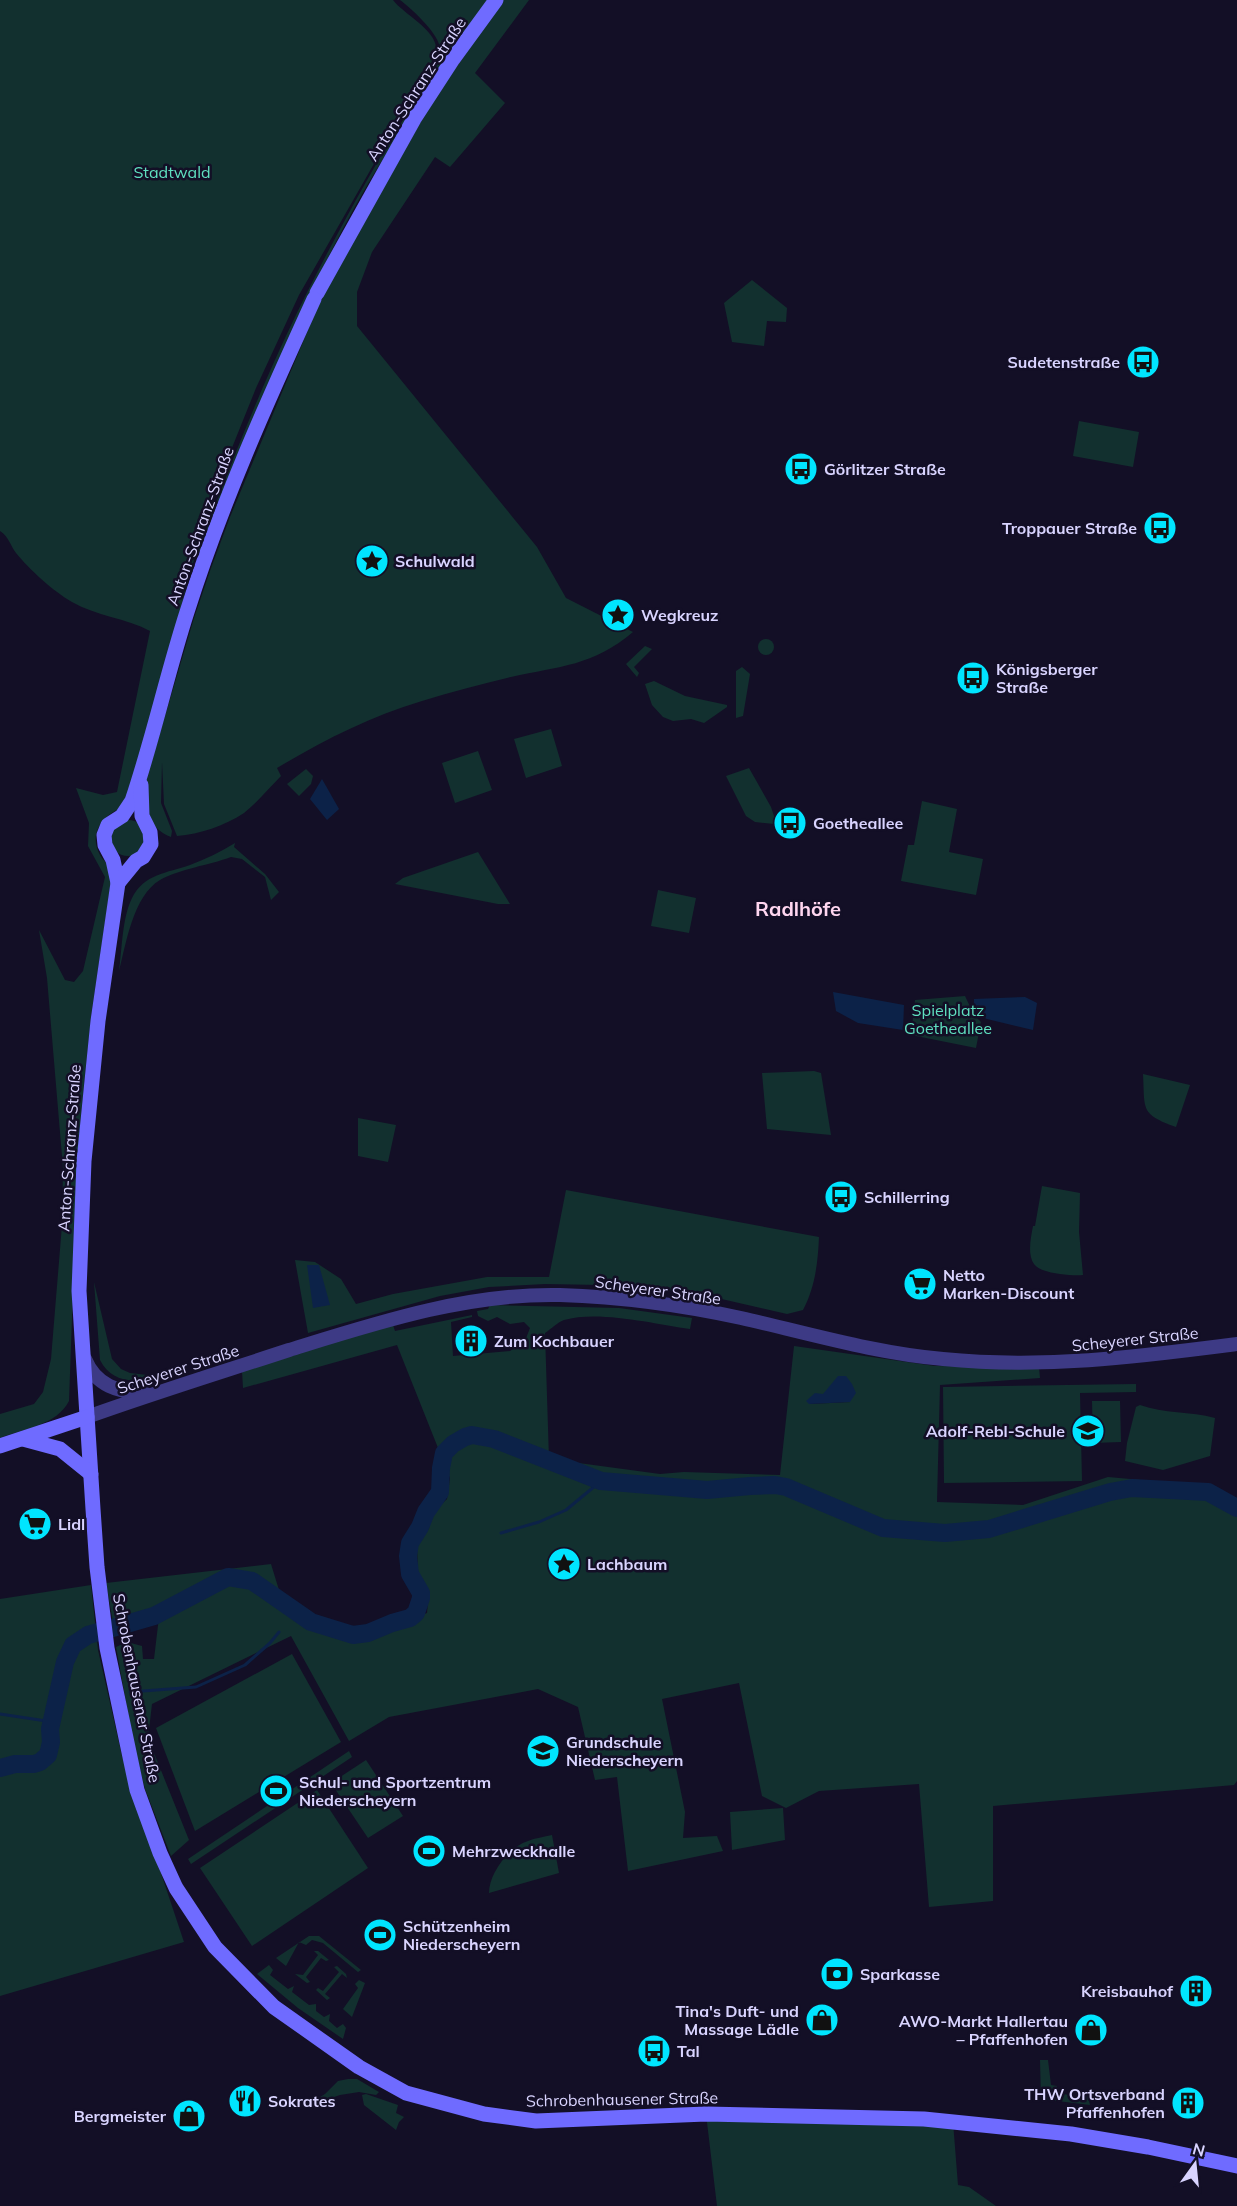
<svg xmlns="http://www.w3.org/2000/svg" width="1237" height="2206" font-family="Mulish,sans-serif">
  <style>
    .green { fill: #12302f; fill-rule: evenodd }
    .water { fill: #0c2248 }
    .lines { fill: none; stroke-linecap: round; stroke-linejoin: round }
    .stream { stroke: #0c2248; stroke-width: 3 }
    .river { stroke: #0c2248; stroke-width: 18 }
    .tertiary { stroke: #3d3a85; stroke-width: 14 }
    .secondary { stroke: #6f6bff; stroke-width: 15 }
    .labels { text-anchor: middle; stroke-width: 5; stroke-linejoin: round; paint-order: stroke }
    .street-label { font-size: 16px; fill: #d9d4ff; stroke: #130f26 }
    .park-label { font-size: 16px; fill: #5fe0c0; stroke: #130f26 }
    .poi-label { font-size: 16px; font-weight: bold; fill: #d9d4ff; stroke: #130f26; text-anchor: start }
    .quarter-label { font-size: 20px; font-weight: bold; fill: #ffd6f0; stroke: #130f26 }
  </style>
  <rect width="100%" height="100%" fill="#130f26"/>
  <g class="green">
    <path d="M0 0H393C403 14 439 31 436 51 435 55 432 60 431 64L299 295 256 388 209 505 130 793 123 807C103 815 88 833 100 855 102 859 107 863 109 867 110 871 110 877 111 881L91 1017 81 1115 77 1179 69 1401C57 1425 23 1429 0 1438V1414L34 1404 43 1392 51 1359 62 1225 63 1168 47 978 39 930 65 980 74 982 83 971 105 877 88 846 89 823 76 788 103 795 117 792 150 631C126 618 96 616 72 602 53 591 30 570 16 553 10 545 9 537 0 531Z"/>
    <path d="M400 0H488C433 80 378 160 334 246 283 345 244 449 201 550L197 555C235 449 278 345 331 246 354 203 377 161 403 120 414 101 437 73 440 52 443 37 412 9 400 0Z"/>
    <path d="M503 0H529L475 73 505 103 450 167 435 157 372 252 357 292V326L537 547 566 598 633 632C593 666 560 666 511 677 481 684 451 692 422 701 369 717 324 740 277 768L281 776C269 788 257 803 244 813 224 826 200 834 177 836L164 804 162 762 161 803 172 831 171 837C150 830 143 806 144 787L194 618 211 568 230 517 315 313 328 285 432 102Z"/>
    <polygon points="752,280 787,308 786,322 767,321 764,346 732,342 724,303"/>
    <polygon points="1079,421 1139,432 1133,467 1073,456"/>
    <circle cx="766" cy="647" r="8"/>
    <polygon points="645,646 652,649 634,667 639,673 637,677 626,664"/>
    <polygon points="742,667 750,674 743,716 736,718 736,671"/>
    <polygon points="654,681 685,696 727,705 727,707 704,723 691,719 673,721 663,717 652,705 645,684"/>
    <polygon points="551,729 562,766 526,778 514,739"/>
    <polygon points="478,751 492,790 455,803 442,763"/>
    <polygon points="749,768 771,807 776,822 774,824 755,822 746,816 726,776"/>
    <polygon points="306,769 313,776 311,784 299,796 287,784"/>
    <polygon points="922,801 957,809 949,852 983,859 976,895 901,881 908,845 914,845"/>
    <circle cx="128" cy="838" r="18"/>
    <path d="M235 843 234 847 265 874 279 892 271 900 265 877 242 859 231 857C210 865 179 869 160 880 133 896 126 944 119 971 122 950 122 918 132 898 144 874 167 873 190 865 206 859 220 852 235 843Z"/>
    <polygon points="478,852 510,904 498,904 395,884 403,878"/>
    <polygon points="658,890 696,898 689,933 651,926"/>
    <circle cx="798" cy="909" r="7"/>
    <polygon points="965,996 974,1015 981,1022 976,1048 911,1035 915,1000"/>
    <polygon points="814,1071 821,1073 831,1135 767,1129 762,1073"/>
    <path d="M1143 1074 1190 1085 1176 1127C1140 1114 1145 1110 1143 1074Z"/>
    <polygon points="358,1118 396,1125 388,1162 358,1156"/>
    <path d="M1042 1186 1080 1193 1079 1232 1083 1275C1072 1276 1041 1274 1034 1264 1027 1254 1031 1237 1033 1226H1035Z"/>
    <path d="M566 1190 819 1237C818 1262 815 1288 803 1310L787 1314 713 1297 657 1289 602 1285 545 1284 489 1287 440 1296 308 1333 295 1260 315 1262 341 1279 356 1304 393 1294 487 1277H549Z"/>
    <path d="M94 1282 112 1359 121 1369 130 1373 156 1376C134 1384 111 1382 100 1360Z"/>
    <path d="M490 1305 619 1308 692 1318 690 1329C654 1324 599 1310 564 1320 558 1322 551 1329 545 1333L549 1459 660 1474 684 1472 780 1475 794 1346 935 1366 1039 1367 1040 1378 940 1385 937 1502 1023 1505 1108 1477 1208 1486 1237 1507V1781L1234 1785 993 1806V1901L929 1907 919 1784 819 1791 786 1808 762 1796 739 1683 662 1699 685 1812 683 1838 717 1836 723 1851 628 1871 617 1777 595 1780 578 1707 538 1689 389 1717 349 1741 291 1636 152 1704 148 1738 189 1840 171 1856 145 1789 134 1746 116 1647 127 1642 142 1646 143 1659H154L159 1617 225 1580C260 1577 275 1604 302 1621 318 1631 337 1639 355 1641L354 1629 369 1633 411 1622 416 1617 427 1613 428 1602 418 1572 417 1549 418 1544 429 1528 432 1513 447 1499 450 1478 397 1345 243 1388 242 1371 318 1345 393 1325 395 1331 472 1315V1317L451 1322 453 1356 510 1351 525 1341 530 1328 524 1322 510 1324 497 1317 488 1321 478 1316 477 1311 488 1309ZM823 1394 850 1402 809 1404Z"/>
    <polygon points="1136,1384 1136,1392 1080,1393 1082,1481 944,1483 943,1387"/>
    <polygon points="1092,1401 1120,1401 1121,1442 1093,1443"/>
    <path d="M1140 1405C1164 1414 1190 1411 1215 1418L1210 1456 1163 1470 1125 1461 1127 1443 1136 1407Z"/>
    <polygon points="271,1564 279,1590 294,1603 292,1603 255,1579 232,1575 211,1581 174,1602 113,1622 106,1583"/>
    <polygon points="91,1585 98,1650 122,1756 184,1942 0,1996 0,1599"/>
    <polygon points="292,1654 341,1742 195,1831 156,1728"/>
    <polygon points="349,1751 352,1757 191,1864 188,1859"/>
    <polygon points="366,1760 403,1816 368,1838 331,1783"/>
    <polygon points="317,1790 368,1868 252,1946 200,1868"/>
    <polygon points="783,1808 785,1840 732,1850 730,1812"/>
    <path d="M552 1835 559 1873 489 1893C489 1873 509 1847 528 1841 535 1838 544 1837 552 1835Z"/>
    <polygon points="309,1936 319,1936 361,1970 358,1972 323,1943 312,1940 306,1945 299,1942 286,1966 276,1958"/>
    <polygon points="314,1951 318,1951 329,1960 326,1961 321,1958 306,1977 310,1982 307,1983 295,1974 303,1975 318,1955"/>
    <polygon points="269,1965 273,1970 270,1975 288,1989 294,1986 292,1992 309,2005 316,2004 316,2011 324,2017 330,2014 329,2021 337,2028 343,2024 346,2028 343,2039 298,2008 257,1974"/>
    <polygon points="337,1966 346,1974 347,1978 342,1974 325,1994 330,1998 327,2000 316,1990 318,1988 323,1991 339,1972 334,1967"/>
    <polygon points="359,1980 365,1983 352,2017 343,2009 358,1988 355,1984"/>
    <polygon points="1040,2060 1048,2060 1051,2085 1057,2086 1057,2093 1082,2097 1083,2090 1087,2093 1090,2105 1041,2099"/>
    <polygon points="348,2079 357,2079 379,2092 376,2095 359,2092 340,2095 304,2107 325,2094 338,2081"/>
    <polygon points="366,2094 398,2105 396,2113 404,2117 399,2122 396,2130 364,2105 362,2095"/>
    <polygon points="706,2114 953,2122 958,2185 969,2187 996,2206 717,2206"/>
  </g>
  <g class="water">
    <polygon points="322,779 339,809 327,820 310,799"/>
    <polygon points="833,992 904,1005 903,1030 858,1023 836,1011"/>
    <polygon points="1025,997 1037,1003 1033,1030 987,1019 974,1013 974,999"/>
    <polygon points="307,1265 319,1265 330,1305 313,1308"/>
    <polygon points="838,1376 846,1376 852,1384 856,1393 850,1402 809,1404 806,1401 815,1393 823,1394"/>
  </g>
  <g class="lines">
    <g class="stream">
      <polyline points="501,1533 539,1522 566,1510 601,1481"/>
      <polyline points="130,1692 196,1687 245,1665 270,1643 279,1632"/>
      <polyline points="0,1714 53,1722"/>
    </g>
    <polyline class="river" points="0,1768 15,1764 34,1764 40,1762 48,1755 51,1742 50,1729 65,1662 73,1645 88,1635 154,1616 228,1577 252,1581 311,1622 353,1635 368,1633 392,1623 410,1618 416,1613 421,1598 421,1593 410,1574 408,1556 410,1543 420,1527 426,1512 440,1492 441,1468 444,1453 453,1444 465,1437 472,1435 494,1439 601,1481 707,1490 750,1486 775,1485 786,1487 883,1528 945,1533 989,1529 1110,1492 1132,1488 1208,1492 1237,1508"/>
    <g class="tertiary">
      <path d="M85 1359C96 1386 118 1392 146 1394"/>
      <path d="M87 1417C154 1393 222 1372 289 1350 376 1323 467 1293 560 1295 621 1297 682 1305 741 1318 808 1333 874 1353 943 1359 1045 1369 1136 1357 1237 1344"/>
    </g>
    <g class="secondary">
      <polyline points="317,293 414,119 453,59 496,0"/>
      <path d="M314 299C267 402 221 504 187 612 167 674 153 739 132 801L122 816 108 825 104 835 105 845 113 860 118 883 98 1021 84 1161 79 1291 93 1509 97 1567 107 1648 137 1790 160 1853 176 1888 215 1947 274 2007 359 2067 406 2093 484 2114 536 2121 706 2114 924 2119 1071 2134 1148 2147 1237 2166"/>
      <polyline points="118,883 136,861 143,857 151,844 150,832 142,816 141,785"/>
      <polyline points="23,1439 60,1449 91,1474"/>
      <polyline points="0,1446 87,1417"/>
    </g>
  </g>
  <defs>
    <symbol id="bus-disc" viewBox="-11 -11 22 22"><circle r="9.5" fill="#00e5ff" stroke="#130f26"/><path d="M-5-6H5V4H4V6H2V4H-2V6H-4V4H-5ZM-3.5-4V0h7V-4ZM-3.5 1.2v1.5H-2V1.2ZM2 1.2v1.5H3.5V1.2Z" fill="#111"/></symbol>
    <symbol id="sight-disc" viewBox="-11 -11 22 22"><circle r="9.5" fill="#00e5ff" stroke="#130f26"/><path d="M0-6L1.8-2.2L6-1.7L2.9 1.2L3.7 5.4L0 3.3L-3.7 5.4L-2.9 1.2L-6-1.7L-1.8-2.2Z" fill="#111"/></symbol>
    <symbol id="supermarket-disc" viewBox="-11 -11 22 22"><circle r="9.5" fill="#00e5ff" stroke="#130f26"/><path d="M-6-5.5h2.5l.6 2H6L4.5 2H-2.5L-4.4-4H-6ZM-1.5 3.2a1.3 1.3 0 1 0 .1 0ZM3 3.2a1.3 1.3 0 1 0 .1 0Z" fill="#111"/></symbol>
    <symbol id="building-disc" viewBox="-11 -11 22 22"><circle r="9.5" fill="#00e5ff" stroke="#130f26"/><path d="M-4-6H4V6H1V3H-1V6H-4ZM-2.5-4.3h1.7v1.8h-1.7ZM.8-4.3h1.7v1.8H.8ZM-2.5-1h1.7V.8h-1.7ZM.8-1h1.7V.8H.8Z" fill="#111"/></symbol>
    <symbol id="school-disc" viewBox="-11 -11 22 22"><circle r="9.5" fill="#00e5ff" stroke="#130f26"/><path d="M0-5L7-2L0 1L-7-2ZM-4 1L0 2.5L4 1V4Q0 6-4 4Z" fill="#111"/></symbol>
    <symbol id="stadium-disc" viewBox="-11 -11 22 22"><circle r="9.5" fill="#00e5ff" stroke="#130f26"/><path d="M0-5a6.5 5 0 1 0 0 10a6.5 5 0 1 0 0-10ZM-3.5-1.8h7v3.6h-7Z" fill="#111"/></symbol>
    <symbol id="bank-disc" viewBox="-11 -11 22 22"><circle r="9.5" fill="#00e5ff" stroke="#130f26"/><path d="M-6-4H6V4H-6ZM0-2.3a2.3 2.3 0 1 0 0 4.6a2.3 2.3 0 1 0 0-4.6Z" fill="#111"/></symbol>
    <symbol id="shop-disc" viewBox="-11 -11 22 22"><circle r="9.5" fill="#00e5ff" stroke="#130f26"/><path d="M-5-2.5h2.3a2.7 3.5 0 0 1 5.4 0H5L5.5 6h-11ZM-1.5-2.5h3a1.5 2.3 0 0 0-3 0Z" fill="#111"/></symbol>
    <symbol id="restaurant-disc" viewBox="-11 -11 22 22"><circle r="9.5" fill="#00e5ff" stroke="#130f26"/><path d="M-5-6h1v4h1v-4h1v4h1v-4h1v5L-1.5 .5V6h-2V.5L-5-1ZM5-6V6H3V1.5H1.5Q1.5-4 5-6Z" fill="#111"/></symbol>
  </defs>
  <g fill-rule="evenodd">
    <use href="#bus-disc" x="1124" y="343" width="38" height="38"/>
    <use href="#bus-disc" x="782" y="450" width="38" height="38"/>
    <use href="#bus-disc" x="1141" y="509" width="38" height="38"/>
    <use href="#sight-disc" x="353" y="542" width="38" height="38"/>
    <use href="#sight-disc" x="599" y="596" width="38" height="38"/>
    <use href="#bus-disc" x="954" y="659" width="38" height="38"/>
    <use href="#bus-disc" x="771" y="804" width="38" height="38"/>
    <use href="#bus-disc" x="822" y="1178" width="38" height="38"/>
    <use href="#supermarket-disc" x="901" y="1265" width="38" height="38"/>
    <use href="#building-disc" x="452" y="1322" width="38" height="38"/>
    <use href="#school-disc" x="1069" y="1412" width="38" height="38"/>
    <use href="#supermarket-disc" x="16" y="1505" width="38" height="38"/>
    <use href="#sight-disc" x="545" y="1545" width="38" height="38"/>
    <use href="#school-disc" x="524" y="1732" width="38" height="38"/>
    <use href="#stadium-disc" x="257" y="1772" width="38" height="38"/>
    <use href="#stadium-disc" x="410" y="1832" width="38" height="38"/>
    <use href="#stadium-disc" x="361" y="1916" width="38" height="38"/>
    <use href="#bank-disc" x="818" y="1955" width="38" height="38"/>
    <use href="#building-disc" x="1177" y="1972" width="38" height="38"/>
    <use href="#shop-disc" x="803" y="2001" width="38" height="38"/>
    <use href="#shop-disc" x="1072" y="2011" width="38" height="38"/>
    <use href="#bus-disc" x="635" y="2032" width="38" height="38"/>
    <use href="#restaurant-disc" x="226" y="2082" width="38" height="38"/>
    <use href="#building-disc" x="1169" y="2084" width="38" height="38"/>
    <use href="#shop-disc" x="170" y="2097" width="38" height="38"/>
  </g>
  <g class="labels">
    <g class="street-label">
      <text transform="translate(416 89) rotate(-57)" y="6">Anton-Schranz-Straße</text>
      <text transform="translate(200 526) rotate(-70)" y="6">Anton-Schranz-Straße</text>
      <text transform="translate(69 1148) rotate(-86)" y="6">Anton-Schranz-Straße</text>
      <text transform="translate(658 1290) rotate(8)" y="6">Scheyerer Straße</text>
      <text transform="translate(1135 1339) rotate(-6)" y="6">Scheyerer Straße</text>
      <text transform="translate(178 1369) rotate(-18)" y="6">Scheyerer Straße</text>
      <text transform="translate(137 1688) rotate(79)" y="6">Schrobenhausener Straße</text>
      <text transform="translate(622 2099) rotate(-1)" y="6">Schrobenhausener Straße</text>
    </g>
    <g class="park-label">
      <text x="172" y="178">Stadtwald</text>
      <text x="948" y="1016">Spielplatz<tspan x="948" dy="18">Goetheallee</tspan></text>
    </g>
    <g class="poi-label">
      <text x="1120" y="368" text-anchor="end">Sudetenstraße</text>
      <text x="824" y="475">Görlitzer Straße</text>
      <text x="1137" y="534" text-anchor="end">Troppauer Straße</text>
      <text x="395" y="567">Schulwald</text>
      <text x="641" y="621">Wegkreuz</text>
      <text x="996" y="675">Königsberger<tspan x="996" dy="18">Straße</tspan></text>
      <text x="813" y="829">Goetheallee</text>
      <text x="864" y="1203">Schillerring</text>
      <text x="943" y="1281">Netto<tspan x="943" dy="18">Marken-Discount</tspan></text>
      <text x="494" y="1347">Zum Kochbauer</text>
      <text x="1065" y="1437" text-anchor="end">Adolf-Rebl-Schule</text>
      <text x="58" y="1530">Lidl</text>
      <text x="587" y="1570">Lachbaum</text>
      <text x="566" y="1748">Grundschule<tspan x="566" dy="18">Niederscheyern</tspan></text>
      <text x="299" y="1788">Schul- und Sportzentrum<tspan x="299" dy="18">Niederscheyern</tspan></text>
      <text x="452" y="1857">Mehrzweckhalle</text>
      <text x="403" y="1932">Schützenheim<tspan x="403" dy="18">Niederscheyern</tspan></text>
      <text x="860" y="1980">Sparkasse</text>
      <text x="1173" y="1997" text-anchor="end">Kreisbauhof</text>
      <text x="799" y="2017" text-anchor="end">Tina's Duft- und<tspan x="799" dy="18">Massage Lädle</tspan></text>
      <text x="1068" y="2027" text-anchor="end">AWO-Markt Hallertau<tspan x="1068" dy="18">– Pfaffenhofen</tspan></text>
      <text x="677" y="2057">Tal</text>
      <text x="1165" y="2100" text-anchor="end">THW Ortsverband<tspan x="1165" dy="18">Pfaffenhofen</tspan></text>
      <text x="268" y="2107">Sokrates</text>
      <text x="166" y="2122" text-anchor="end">Bergmeister</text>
    </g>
    <g class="quarter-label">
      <text x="798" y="916">Radlhöfe</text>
    </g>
  </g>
  <g transform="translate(1195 2164) rotate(15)" stroke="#130f26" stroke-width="4.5" paint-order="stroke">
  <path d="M0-4.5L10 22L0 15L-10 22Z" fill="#d9d4ff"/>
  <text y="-9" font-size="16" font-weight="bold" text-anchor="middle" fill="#d9d4ff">N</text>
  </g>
</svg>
